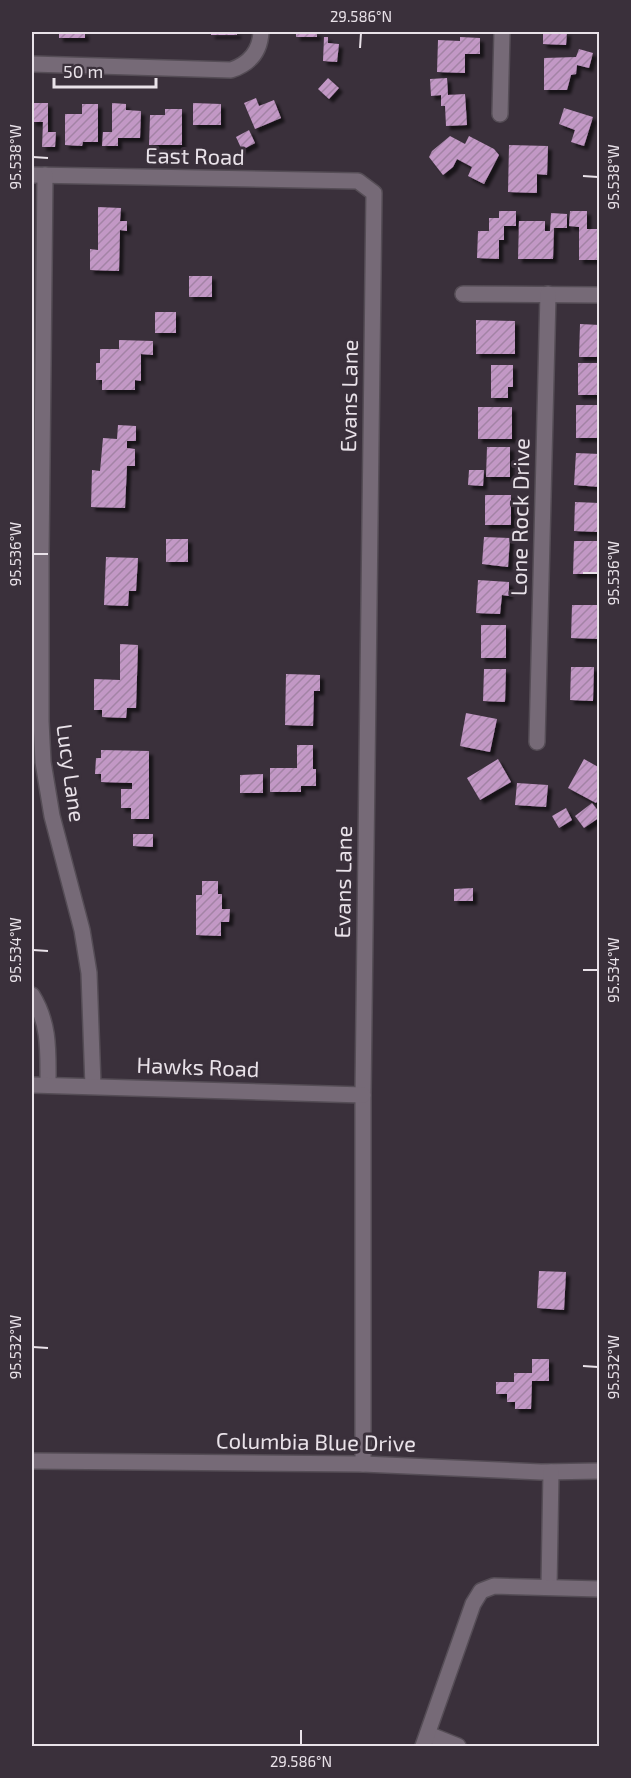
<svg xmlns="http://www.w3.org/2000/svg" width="631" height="1778" font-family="'Exo 2',sans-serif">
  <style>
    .building { fill: url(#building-hatch); filter: url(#shadow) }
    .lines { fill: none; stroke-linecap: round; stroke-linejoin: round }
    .minor-casing { stroke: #554d56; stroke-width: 18 }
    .minor { stroke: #766a77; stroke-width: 15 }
    .ticks { fill: none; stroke: #e9e2e9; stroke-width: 2 }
    .labels { text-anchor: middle; stroke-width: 6; stroke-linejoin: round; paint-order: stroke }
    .street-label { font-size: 22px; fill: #e9e2e9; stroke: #3a303b }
    .neatline { fill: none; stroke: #e9e2e9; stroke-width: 2 }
    .ticks-label { font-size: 15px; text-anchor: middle; fill: #e9e2e9 }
  </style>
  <defs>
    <pattern id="building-hatch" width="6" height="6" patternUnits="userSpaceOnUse" patternTransform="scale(1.5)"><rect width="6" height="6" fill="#c298c5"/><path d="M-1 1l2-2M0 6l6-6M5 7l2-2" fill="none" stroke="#a383a5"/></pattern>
    <filter id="shadow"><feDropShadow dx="4" dy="4" stdDeviation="1.5" flood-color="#0009"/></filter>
  </defs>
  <rect width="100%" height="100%" fill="#3a303b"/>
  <g class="building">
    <rect x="59" y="32" width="26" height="6"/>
    <rect x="211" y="32" width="26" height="3"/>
    <rect x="296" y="32" width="21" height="5"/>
    <polygon points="543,32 567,32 566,45 543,44"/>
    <polygon points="324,37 328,37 328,43 339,44 337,62 323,61"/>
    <polygon points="460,37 480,38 480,54 465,54 465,73 437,72 438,40 460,41"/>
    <polygon points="579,49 593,53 589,68 577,65 576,74 571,75 567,90 544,90 544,58 576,57"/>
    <polygon points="328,78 339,88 329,99 318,89"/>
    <polygon points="447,78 448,95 465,94 467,125 446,126 445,106 441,106 441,95 431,96 430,79"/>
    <polygon points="256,98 259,106 274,100 281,118 255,129 244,103"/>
    <polygon points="32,103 48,103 48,132 56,132 55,147 42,147 43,122 32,122"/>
    <polygon points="112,103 126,104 126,110 141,111 140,138 118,138 118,146 102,146 103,132 112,132"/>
    <polygon points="193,103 221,104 221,125 193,125"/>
    <polygon points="82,104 98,104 98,142 83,142 82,146 65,145 65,114 82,114"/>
    <polygon points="564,108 593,117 584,146 571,142 575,130 559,124"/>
    <polygon points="165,109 182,109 182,145 149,145 150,115 165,115"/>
    <polygon points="249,130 255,143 242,150 236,137"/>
    <polygon points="450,136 465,144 469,136 494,149 499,155 484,184 468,176 472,167 457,159 453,167 443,175 429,157 432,151"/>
    <polygon points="509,145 548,146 547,175 537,174 537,193 508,192"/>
    <polygon points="98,207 121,208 120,221 127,221 127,231 120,230 119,271 90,270 90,249 98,250"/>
    <polygon points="499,211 516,211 516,226 504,226 504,240 499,240 499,259 477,258 478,231 489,231 489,218 499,218"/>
    <polygon points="570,211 587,211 587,229 600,229 600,260 579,260 579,227 569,226"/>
    <polygon points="551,213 567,214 567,228 554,228 553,259 518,259 519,221 545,221 545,231 550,231"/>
    <rect x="189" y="276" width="23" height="21"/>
    <rect x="155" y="312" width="21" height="21"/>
    <polygon points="476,320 515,321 515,354 476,354"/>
    <polygon points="580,324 600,325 600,357 579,357"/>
    <polygon points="119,340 153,341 153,355 141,354 141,381 135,380 135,390 102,390 102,380 96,380 96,363 100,363 100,349 119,349"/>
    <rect x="578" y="363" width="22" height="32"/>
    <polygon points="491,365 513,365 513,387 508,387 508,398 491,398"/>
    <rect x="576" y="405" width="24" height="33"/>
    <rect x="478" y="407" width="34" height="32"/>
    <polygon points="118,425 136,426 136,441 127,441 127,448 135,449 135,466 127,466 125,508 91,507 92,470 100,471 103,438 117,439"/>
    <polygon points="487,447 510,447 510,477 486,477"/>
    <polygon points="576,453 600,454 600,487 574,485"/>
    <polygon points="469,470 484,470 483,486 468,485"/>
    <rect x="485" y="495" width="26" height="30"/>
    <polygon points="575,502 600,503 598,532 574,531"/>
    <polygon points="484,537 510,538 508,567 482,564"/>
    <rect x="166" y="539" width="22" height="23"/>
    <polygon points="574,541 600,541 600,574 573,574"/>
    <polygon points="106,557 138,558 136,591 129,591 128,606 104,605"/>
    <polygon points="478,580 509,582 509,596 502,595 500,614 476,613"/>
    <polygon points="572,605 600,605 600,639 571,638"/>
    <rect x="481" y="625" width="25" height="33"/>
    <polygon points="120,644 138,645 136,708 127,708 126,718 102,717 102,710 94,710 94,679 120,680"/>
    <polygon points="571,667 594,667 593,701 570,700"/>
    <polygon points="484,669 506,669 505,702 483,701"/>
    <polygon points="286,674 320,675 320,691 314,691 313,726 285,725"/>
    <polygon points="466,713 497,719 490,752 460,746"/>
    <polygon points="297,745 313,745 313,769 316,769 316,786 301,786 301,792 270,792 270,768 297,768"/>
    <polygon points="101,750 149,751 149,819 131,819 131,808 121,808 121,789 132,789 132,783 101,782 101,774 95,774 96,758 101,758"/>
    <polygon points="498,759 511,782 480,800 467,778"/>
    <polygon points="584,759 600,768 600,797 596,803 568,788"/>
    <polygon points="263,774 263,793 240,793 240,775"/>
    <polygon points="517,783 548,785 546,807 515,805"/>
    <polygon points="592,803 600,813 600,817 584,828 575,816"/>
    <polygon points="566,808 572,820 559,828 552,816"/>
    <polygon points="133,834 153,834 153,847 133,846"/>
    <polygon points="202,881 218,881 218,894 222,894 222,909 230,909 229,922 221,922 221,936 196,935 196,895 202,895"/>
    <polygon points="473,888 473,901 454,901 454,889"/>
    <polygon points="539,1271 566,1272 564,1310 537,1308"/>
    <polygon points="532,1359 549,1359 549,1381 532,1381 531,1409 515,1409 515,1402 507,1402 507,1394 496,1394 496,1382 514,1382 514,1373 532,1373"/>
  </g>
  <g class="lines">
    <defs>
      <g id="minor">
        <path d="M32 64 231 70C249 64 260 52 261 32"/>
        <polyline points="500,114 502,32"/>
        <polyline points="32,175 358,181 374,193 363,1095 363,1464"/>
        <polyline points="45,175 41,555 41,721 43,762 52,816 82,930 89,973 93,1086"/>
        <polyline points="463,294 600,295"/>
        <polyline points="537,742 548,294"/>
        <path d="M32 995C50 1024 48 1052 48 1085"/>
        <polyline points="32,1085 363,1095"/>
        <polyline points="32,1461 363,1464 541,1472 600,1471"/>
        <polyline points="549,1587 551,1472"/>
        <polyline points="428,1734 458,1746"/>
        <polyline points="423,1746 473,1604 481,1591 494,1586 600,1589"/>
      </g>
    </defs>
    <use href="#minor" class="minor-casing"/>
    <use href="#minor" class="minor"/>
  </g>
  <path class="ticks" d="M360 48 361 33M33 157 48 158M583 176 598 177M33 554H48M583 573H598M33 950 48 951M583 970H598M33 1347 48 1348M583 1366 598 1367M301 1745V1730"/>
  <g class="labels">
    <g class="street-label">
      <text transform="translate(195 156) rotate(1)" y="8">East Road</text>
      <text transform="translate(349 396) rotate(-89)" y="8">Evans Lane</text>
      <text transform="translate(520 517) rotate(-89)" y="8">Lone Rock Drive</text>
      <text transform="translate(71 773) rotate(82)" y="8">Lucy Lane</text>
      <text transform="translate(343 882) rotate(-89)" y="8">Evans Lane</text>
      <text transform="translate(198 1067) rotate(2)" y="8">Hawks Road</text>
      <text transform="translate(316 1442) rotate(1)" y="8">Columbia Blue Drive</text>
    </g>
  </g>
  <rect width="631" height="1778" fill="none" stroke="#3a303b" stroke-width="66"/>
  <path d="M54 78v9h102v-9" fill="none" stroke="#e9e2e9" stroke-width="3"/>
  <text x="63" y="78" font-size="18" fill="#e9e2e9" stroke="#3a303b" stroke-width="4.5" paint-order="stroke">50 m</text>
  <rect x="33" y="33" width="565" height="1712" class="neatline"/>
  <g class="ticks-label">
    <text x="361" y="22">29.586°N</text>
    <text transform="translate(16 157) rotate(-90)" y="5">95.538°W</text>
    <text transform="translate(614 177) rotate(-90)" y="5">95.538°W</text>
    <text transform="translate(16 554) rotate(-90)" y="5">95.536°W</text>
    <text transform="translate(614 573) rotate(-90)" y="5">95.536°W</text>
    <text transform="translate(16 950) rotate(-90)" y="5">95.534°W</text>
    <text transform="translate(614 970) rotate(-90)" y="5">95.534°W</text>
    <text transform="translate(16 1347) rotate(-90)" y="5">95.532°W</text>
    <text transform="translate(614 1367) rotate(-90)" y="5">95.532°W</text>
    <text x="301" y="1767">29.586°N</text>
  </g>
</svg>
